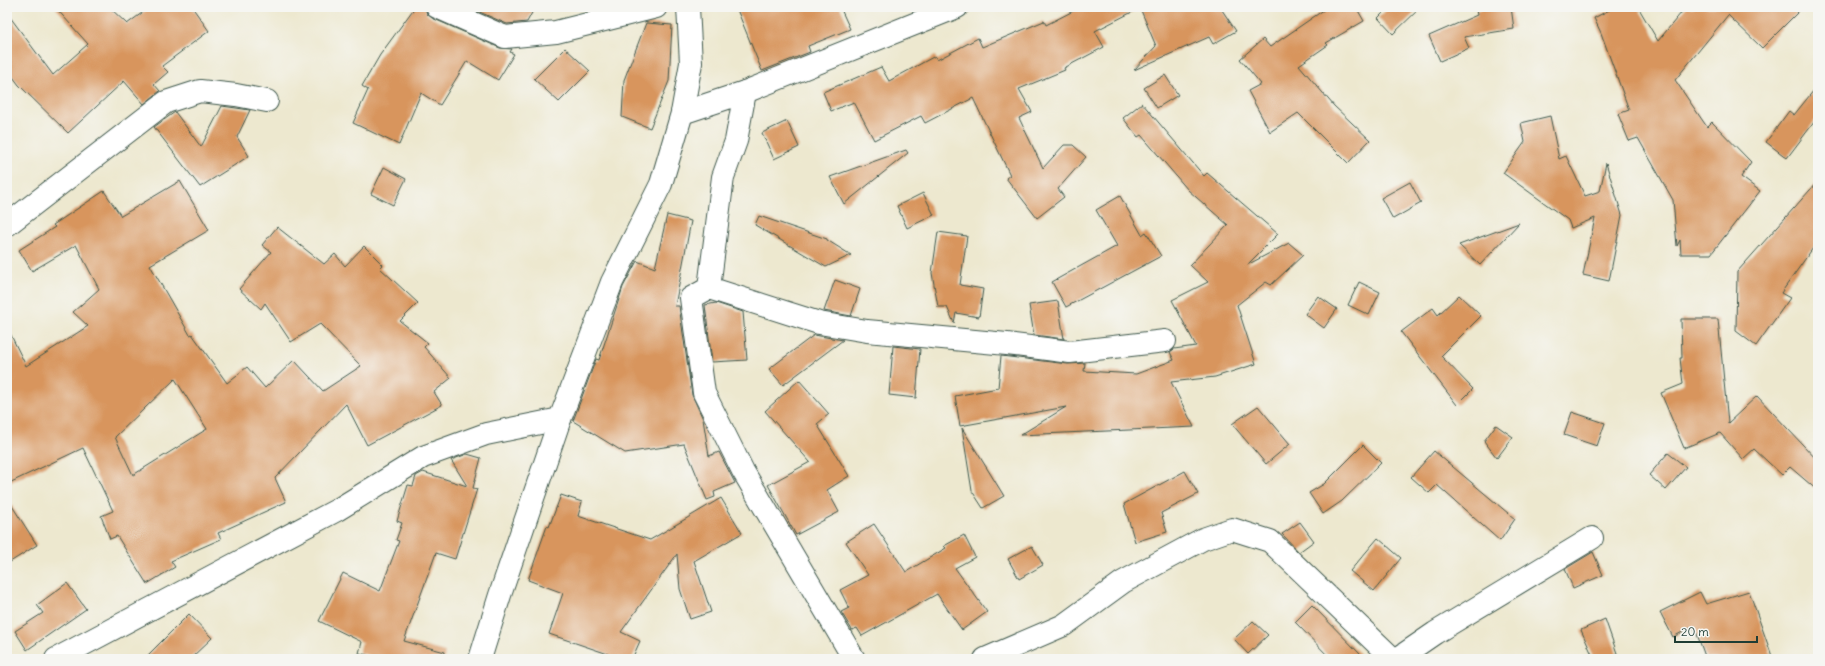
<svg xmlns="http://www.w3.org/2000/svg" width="1825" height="666" font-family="Delius,sans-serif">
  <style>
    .building { fill: #d8955d; fill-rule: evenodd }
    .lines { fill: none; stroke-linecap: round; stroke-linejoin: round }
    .street-casing { stroke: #3e574b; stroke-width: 24 }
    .street { stroke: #fff; stroke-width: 22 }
  </style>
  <rect width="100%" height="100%" fill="#f6f6f2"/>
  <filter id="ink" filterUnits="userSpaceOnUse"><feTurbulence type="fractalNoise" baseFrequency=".025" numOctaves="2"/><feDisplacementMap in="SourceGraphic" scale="8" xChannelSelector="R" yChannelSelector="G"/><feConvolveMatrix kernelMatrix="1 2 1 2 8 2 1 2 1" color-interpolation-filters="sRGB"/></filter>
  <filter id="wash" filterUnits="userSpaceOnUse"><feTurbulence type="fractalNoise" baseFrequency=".012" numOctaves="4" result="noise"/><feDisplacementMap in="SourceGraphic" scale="16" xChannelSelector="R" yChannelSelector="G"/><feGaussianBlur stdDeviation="0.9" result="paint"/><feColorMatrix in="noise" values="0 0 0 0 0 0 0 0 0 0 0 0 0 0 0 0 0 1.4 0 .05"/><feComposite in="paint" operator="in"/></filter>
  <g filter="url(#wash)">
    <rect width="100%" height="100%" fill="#ede8cf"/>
    <g id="blocks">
      <g class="building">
        <polygon points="55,7 109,7 127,24 150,7 192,7 209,31 162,66 168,72 154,84 160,91 144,104 124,81 68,133 19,85 7,69 7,13 53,75 88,44"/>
        <polygon points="415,7 425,7 427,14 432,18 500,48 512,49 510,52 514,54 498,80 467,61 440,105 421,93 399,145 353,123 368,90 362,86 380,55"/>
        <polygon points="468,7 535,7 527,22 507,24"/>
        <polygon points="736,7 840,7 850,29 808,46 810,52 762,71"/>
        <polygon points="1081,7 1220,7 1236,31 1213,44 1209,37 1134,70 1156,46 1140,8 1095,31 1104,47 1064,68 1065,70 1019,89 1032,112 1019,118 1043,168 1064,145 1073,145 1086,157 1058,189 1064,197 1037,218 1006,178 1010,175 973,98 925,123 921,116 874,140 854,102 831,111 823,92 881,67 889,81 935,56 937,60 978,38 982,47 1044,21 1046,25"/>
        <polygon points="1328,7 1356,7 1364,21 1326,43 1328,45 1299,65 1334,106 1370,140 1348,163 1298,113 1270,132 1248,91 1261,84 1240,59 1263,39 1270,47"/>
        <polygon points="1389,7 1421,7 1393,34 1378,18"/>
        <polygon points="1495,7 1511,7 1514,29 1464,37 1469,48 1440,61 1429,36 1477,15 1476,10"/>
        <polygon points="1615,7 1638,7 1658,41 1686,7 1803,7 1762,48 1728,15 1675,80 1707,127 1712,122 1751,162 1741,177 1760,191 1711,254 1681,254 1680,240 1677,246 1673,200 1638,138 1629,141 1618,114 1629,110 1601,33 1594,18"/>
        <polygon points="646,23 672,25 669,81 650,128 622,117 624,80"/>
        <polygon points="565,48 590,71 559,102 534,79"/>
        <polygon points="1165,75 1178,95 1157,108 1144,88"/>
        <polygon points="1818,85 1818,117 1787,158 1766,142 1789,111 1794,115"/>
        <polygon points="1142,103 1204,176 1207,173 1278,234 1247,265 1289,243 1303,255 1271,285 1266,282 1237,305 1256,364 1215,377 1171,382 1194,427 1020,435 1066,407 960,426 955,396 998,388 1001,356 1068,364 1085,363 1084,371 1136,374 1174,360 1170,352 1174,349 1196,346 1172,300 1208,282 1190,265 1228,225 1188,190 1141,135 1138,137 1123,118"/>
        <polygon points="222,106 250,110 237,137 249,156 200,187 154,127 175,112 201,147"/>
        <polygon points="1550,116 1559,159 1566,156 1585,196 1600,191 1606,163 1622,215 1609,281 1583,275 1595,218 1571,228 1568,220 1503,173 1525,142 1521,123"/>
        <polygon points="787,121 799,147 774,159 762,133"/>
        <polygon points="906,150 908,153 844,204 830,177"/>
        <polygon points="384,167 406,179 393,205 371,194"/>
        <path d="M180 181 209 230 150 265 190 335 192 334 227 383 247 367 265 388 294 360 323 391 361 366 320 324 291 342 265 303 261 309 239 289 271 252 262 245 277 227 324 264 335 254 345 266 364 246 383 265 380 268 418 303 400 321 428 343 424 347 451 378 434 392 442 405 367 445 346 404 275 478 286 502 218 533 221 539 171 561 175 567 147 584 117 536 110 539 101 516 113 511 83 448 7 484V327L26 366 88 326 73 312 99 289 76 245 32 271 19 250 55 227 53 225 104 191 121 216ZM175 379 207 429 133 475 115 437Z"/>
        <polygon points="1818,181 1818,241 1781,293 1790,298 1756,346 1736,331 1737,272"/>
        <polygon points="1410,182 1421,203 1393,219 1381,198"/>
        <polygon points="923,193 934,215 907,228 897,206"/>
        <polygon points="1120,196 1142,235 1146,232 1161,256 1066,307 1052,282 1117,246 1096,210"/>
        <polygon points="667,215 691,221 675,306 679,306 692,395 703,419 709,456 719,452 735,483 714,492 715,497 707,500 684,444 625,453 573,421 596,359 599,360 623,287 637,261 655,268"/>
        <polygon points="759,216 827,239 827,240 851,255 826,267 755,225"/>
        <polygon points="1519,223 1480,265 1459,245"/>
        <polygon points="938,232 967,236 960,285 983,289 979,317 956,313 954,323 947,307 938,307 932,273"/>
        <polygon points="835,280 860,289 851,316 824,311"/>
        <polygon points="1359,282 1380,292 1369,315 1348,305"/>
        <polygon points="1459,295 1481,316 1441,356 1473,389 1457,405 1401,332 1433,308 1438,315"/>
        <polygon points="1318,296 1337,309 1324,328 1305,314"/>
        <polygon points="1058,301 1064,339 1034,335 1029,305"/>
        <polygon points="716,303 743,312 747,360 712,362 705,305"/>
        <polygon points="1681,319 1718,319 1728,423 1757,396 1818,461 1818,491 1790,467 1782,475 1754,449 1743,459 1720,433 1684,448 1661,393 1683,384 1680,358 1682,358"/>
        <polygon points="814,335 843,340 783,385 769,369"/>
        <polygon points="893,346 920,349 916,398 889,395"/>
        <polygon points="799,380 829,414 817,424 849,476 827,490 839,512 796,535 768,485 810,462 765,411"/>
        <polygon points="1258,406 1290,444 1266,464 1232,424"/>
        <polygon points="1572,412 1605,423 1597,446 1564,435"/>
        <polygon points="1496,425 1513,437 1497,458 1484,441"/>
        <polygon points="962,428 1004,496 983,508 972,491"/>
        <polygon points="1363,445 1381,463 1342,501 1323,514 1309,493 1324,484"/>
        <polygon points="1434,451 1515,519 1500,541 1437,485 1429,493 1411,477"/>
        <polygon points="1668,453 1686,467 1666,490 1649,475"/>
        <polygon points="467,454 481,458 473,488 477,489 455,559 436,553 404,641 445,652 444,659 382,659 359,653 362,642 319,621 343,573 380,591 399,541 396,540 402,523 397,521 408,485 413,486 416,476 423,472 467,486 451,460"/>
        <polygon points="1185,471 1198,494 1161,513 1167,532 1135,542 1124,504"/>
        <polygon points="561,495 582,502 578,516 650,540 721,498 742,533 694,561 711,612 690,619 680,589 677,554 621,632 640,641 632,659 606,659 608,654 549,634 563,593 528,580 547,526 549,527"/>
        <polygon points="7,498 37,545 7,564"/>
        <polygon points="1300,522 1314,541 1299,552 1282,534"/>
        <polygon points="874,524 906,572 946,548 944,546 964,535 975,557 955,568 987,612 962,630 937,594 862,636 857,628 852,630 841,612 849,608 840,590 868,575 846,542"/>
        <polygon points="1378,538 1401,558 1374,591 1350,571"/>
        <polygon points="1032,546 1043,565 1019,579 1008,559"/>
        <polygon points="1593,552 1603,575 1573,588 1565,569"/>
        <polygon points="67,583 86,609 27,650 15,631 43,613 37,605"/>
        <polygon points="1749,591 1773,659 1706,659 1694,626 1673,637 1660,612 1700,592 1706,604"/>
        <polygon points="1312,605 1365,659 1331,659 1295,622"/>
        <polygon points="189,614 212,638 190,659 144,659"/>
        <polygon points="1605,619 1619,659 1594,659 1581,630"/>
        <polygon points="1253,621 1268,635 1248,654 1234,639"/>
      </g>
    </g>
  </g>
  <g filter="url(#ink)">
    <use href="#blocks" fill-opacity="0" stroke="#3e574b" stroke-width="1"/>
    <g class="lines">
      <defs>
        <g id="street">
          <polyline points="437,7 505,37 556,32 656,7"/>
          <polyline points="745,92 736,141 723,177 709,288 691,298 704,393 743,471 854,659"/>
          <polyline points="682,113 745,92 957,7"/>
          <polyline points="7,225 166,102 200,91 236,95 267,101"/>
          <polyline points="709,288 819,323 867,331 1007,344 1070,352 1165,341"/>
          <polyline points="56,659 337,510 423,457 486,434 560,419"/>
          <polyline points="480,659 500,595 560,419 612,282 661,184 682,113 691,63 688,7"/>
          <polyline points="985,659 1064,625 1123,582 1203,539 1232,529 1270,541 1393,659"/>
          <polyline points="1397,659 1435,633 1592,538"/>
        </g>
      </defs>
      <use href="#street" class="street-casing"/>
      <use href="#street" class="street"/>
    </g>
  </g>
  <rect width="1825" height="666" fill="none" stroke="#f6f6f2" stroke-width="24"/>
  <path d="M1675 636v6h82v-6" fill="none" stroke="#1f3d34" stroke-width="2"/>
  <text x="1681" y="636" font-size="12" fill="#1f3d34" stroke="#f6f6f2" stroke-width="3" paint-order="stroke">20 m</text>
</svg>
